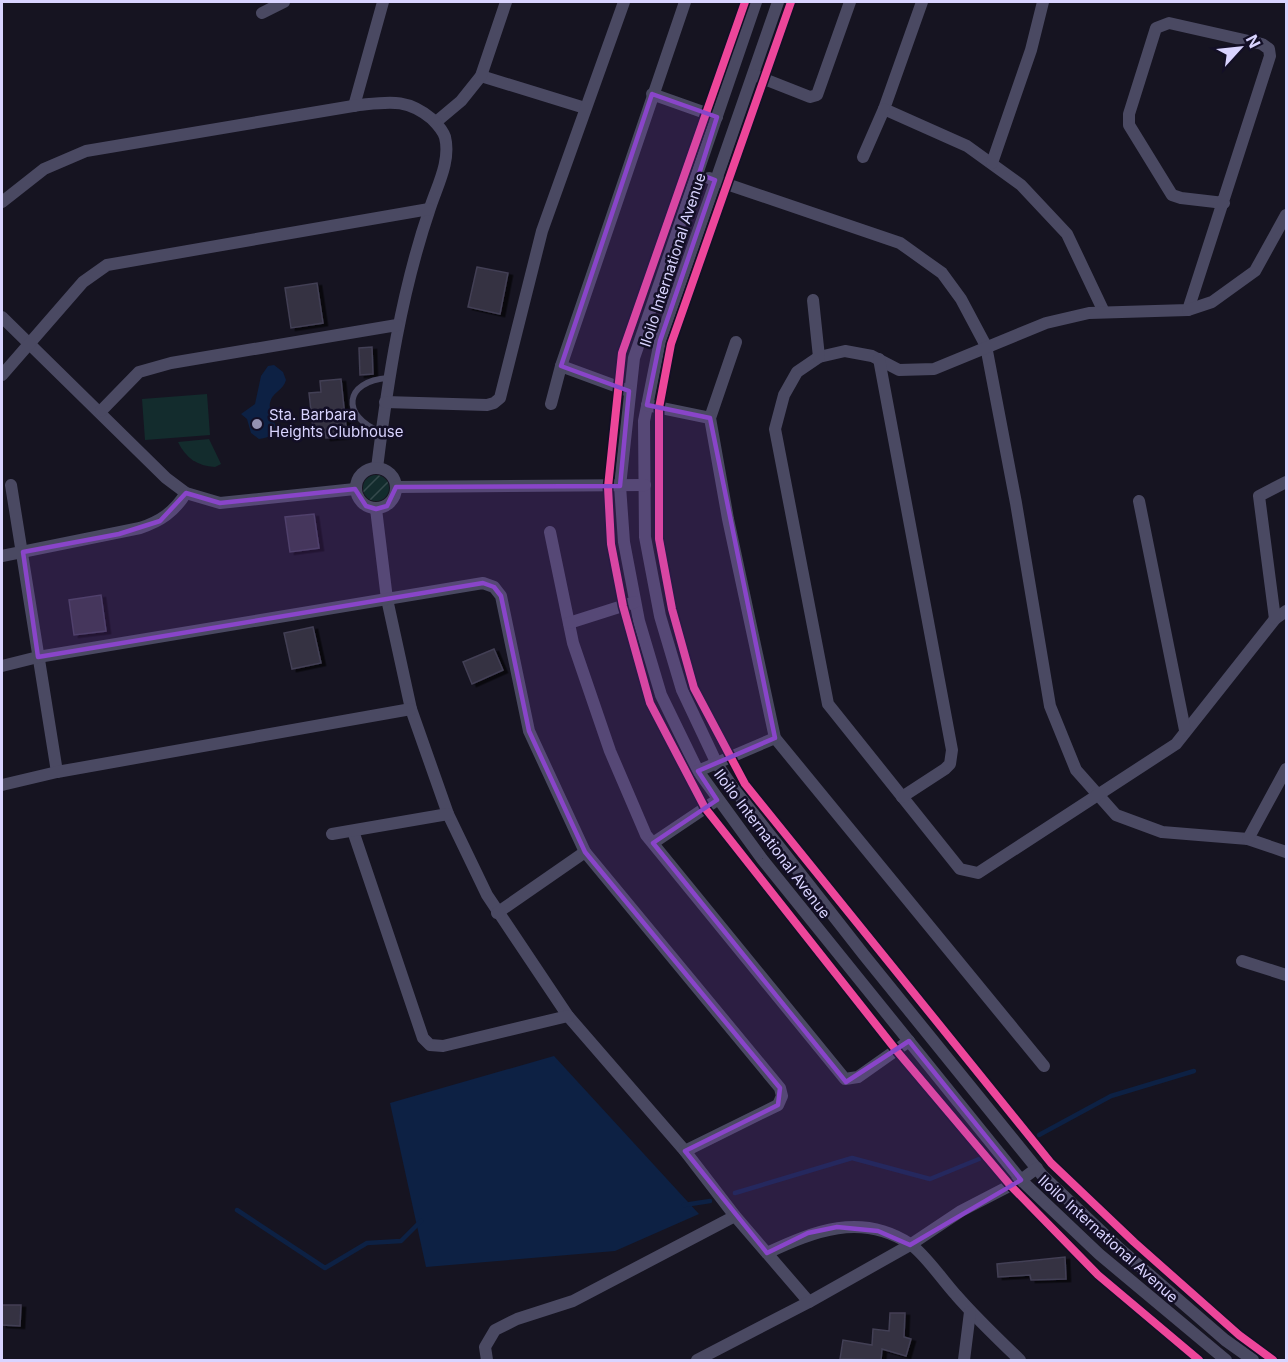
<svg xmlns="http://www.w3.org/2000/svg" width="1288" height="1362" font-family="Inter,sans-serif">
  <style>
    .park { fill: #132c2d }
    .garden { fill: url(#garden-furrows) }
    .water { fill: #0d2144 }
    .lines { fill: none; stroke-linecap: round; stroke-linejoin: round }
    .stream { stroke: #0d2144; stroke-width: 4.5 }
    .building { fill: #343243; stroke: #433f54; stroke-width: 1.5; filter: url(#shadow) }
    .service { stroke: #4a4962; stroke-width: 6 }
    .minor { stroke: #4a4962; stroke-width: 12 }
    .cycleway-casing { stroke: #130f26; stroke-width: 11 }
    .cycleway { stroke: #ed469a; stroke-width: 8 }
    .marked { fill: #8945c9; fill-opacity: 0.2; stroke: #8945c9; stroke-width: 4.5; stroke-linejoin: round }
    .poi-dot { fill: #9591b1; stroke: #130f26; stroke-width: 2 }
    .labels { text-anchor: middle; stroke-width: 5; stroke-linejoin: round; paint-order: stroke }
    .street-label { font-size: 15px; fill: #d9d4ff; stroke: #130f26 }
    .poi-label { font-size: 15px; fill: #d9d4ff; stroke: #130f26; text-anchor: start }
  </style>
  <defs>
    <pattern id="garden-furrows" width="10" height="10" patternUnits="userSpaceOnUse" patternTransform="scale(1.5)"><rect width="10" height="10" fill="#132c2d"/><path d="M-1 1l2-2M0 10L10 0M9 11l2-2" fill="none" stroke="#354a4c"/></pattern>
    <filter id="shadow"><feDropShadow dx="4.5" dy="2.5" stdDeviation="0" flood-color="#0009"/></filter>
  </defs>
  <rect width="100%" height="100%" fill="#161421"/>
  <g class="park">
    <polygon points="207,394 210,435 145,440 142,399"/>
    <path d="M209 439 221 464 215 467C197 466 186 458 178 442Z"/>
  </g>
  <circle class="garden" cx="376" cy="488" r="13"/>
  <g class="water">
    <path d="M274 365 283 372 286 380C283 391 272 392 270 403 267 417 290 435 259 439L251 433 247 419 241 414 255 404 261 376 268 366Z"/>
    <polygon points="554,1056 699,1214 615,1251 426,1267 390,1103"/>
  </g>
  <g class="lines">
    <g class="stream">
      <polyline points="1039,1135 1111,1096 1194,1071"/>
      <polyline points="735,1193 852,1158 930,1179 979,1159"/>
      <polyline points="684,1205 710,1201"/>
      <polyline points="237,1210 325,1268 367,1243 401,1241 421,1221"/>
    </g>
  </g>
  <g class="building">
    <polygon points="477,267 508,273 500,314 468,307"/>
    <polygon points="317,283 323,323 291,328 285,288"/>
    <polygon points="372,347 373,374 360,375 359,348"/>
    <polygon points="341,379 347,436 326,438 324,428 313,429 309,393 321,392 320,381"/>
    <polygon points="314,514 319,548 290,552 285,517"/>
    <polygon points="101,595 106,631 74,635 69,600"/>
    <polygon points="313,627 321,663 292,669 284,633"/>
    <polygon points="494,649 503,670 472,684 463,662"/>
    <polygon points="1065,1257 1066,1279 1031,1280 1030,1275 998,1277 997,1264"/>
    <polygon points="2,1305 21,1305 20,1326 2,1325"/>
    <polygon points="890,1313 905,1313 904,1337 911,1339 906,1356 882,1349 881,1360 840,1359 843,1340 872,1345 873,1329 889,1331"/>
  </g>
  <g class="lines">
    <path class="service" d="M381 432C340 416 344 381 388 378"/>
    <g class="minor">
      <polyline points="756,2 634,358 620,486 624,542 639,621 661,695 698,771 762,859 1021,1180 1099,1254 1226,1360"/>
      <polyline points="778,2 660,341 644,421 645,537 660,616 682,690 717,764 734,789 864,955 1042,1175 1120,1249 1225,1340 1253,1360"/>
      <polyline points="922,2 884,109 967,146 1021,185 1067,234 1104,312"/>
      <polyline points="262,13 284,2"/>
      <polyline points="754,75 810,97 817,95 850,2"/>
      <polyline points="481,76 585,108"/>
      <polyline points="652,94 717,117"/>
      <polyline points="354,106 383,2"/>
      <polyline points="436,122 461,101 481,76 506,2"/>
      <polyline points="863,157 884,109"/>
      <polyline points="992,163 1031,50 1043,2"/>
      <polyline points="709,178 900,243 942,273 961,299 986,346 1016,503 1050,706 1076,770 1116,815 1162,832 1248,839 1286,852"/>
      <path d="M2 202 44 169 86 151 359 105C389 102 407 98 432 119 436 123 443 131 445 137 451 161 437 186 430 208 401 293 388 379 377 468"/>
      <polyline points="1224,203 1181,198 1172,195 1129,125 1129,114 1156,28 1169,23 1262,44 1269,49 1270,56 1188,310 1089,313 1046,323 934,369 899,370 872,356 845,351 819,357 797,372 784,395 775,429 828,704 960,869 978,873 1176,744 1275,619 1286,611"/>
      <polyline points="813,300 819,357"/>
      <polyline points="1188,310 1212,302 1255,271 1286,215"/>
      <polyline points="2,317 166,478 186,493 220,503 355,489"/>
      <polyline points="736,342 710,418 728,519 775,738 1044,1066"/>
      <polyline points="879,359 952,750 950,764 945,769 902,797"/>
      <polyline points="561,366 629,391"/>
      <polyline points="2,375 83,282 107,265 429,209"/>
      <polyline points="385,402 487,405 494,403 500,398 542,231 624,2"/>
      <polyline points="551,404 561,366 685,2"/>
      <polyline points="647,405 710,418"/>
      <polyline points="101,411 139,372 171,363 397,325"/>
      <circle cx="376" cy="488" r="20"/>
      <polyline points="11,485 57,772"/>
      <polyline points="396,487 645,485"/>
      <polyline points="1139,501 1185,730"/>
      <polyline points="376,509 387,599 411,709 448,814 487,895 568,1016 685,1151 735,1216 809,1302"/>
      <polyline points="550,532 573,643 610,751 646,835 845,1079 858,1077 909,1041"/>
      <path d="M2 556 140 528C161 521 174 512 186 493"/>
      <polyline points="1275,619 1259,496 1286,482"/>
      <polyline points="569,623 635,602"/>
      <polyline points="2,666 38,657 483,583 494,587 501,596 529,731 585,852 780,1088 782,1096 778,1105 685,1151"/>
      <polyline points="698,771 775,738"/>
      <polyline points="2,785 57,772 411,709"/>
      <polyline points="353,831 423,1038 430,1045 443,1046 568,1016"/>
      <polyline points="332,834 448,814"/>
      <polyline points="1248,839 1286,769"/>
      <polyline points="653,843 717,800"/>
      <polyline points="497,913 585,852"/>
      <polyline points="1242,961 1286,975"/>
      <path d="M767 1253C814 1231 861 1212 910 1244 925 1254 943 1281 956 1295 976 1318 998 1339 1020 1360"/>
      <polyline points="487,1360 485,1347 495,1330 517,1319 573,1301 735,1216"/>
      <polyline points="697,1360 809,1302 910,1245 961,1211 1021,1180 1037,1168"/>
      <polyline points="964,1360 970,1312"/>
    </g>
    <defs>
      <g id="cycleway">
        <polyline points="745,2 622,353 608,487 611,544 623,606 650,703 705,808 896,1050 1010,1185 1098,1275 1199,1360"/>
        <polyline points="791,2 671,344 659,408 659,539 672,609 694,688 745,784 1051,1163 1134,1242 1239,1335 1273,1360"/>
      </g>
    </defs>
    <use href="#cycleway" class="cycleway-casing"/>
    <use href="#cycleway" class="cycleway"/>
  </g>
  <path class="marked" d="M652 94 717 117 699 174 715 180 660 341 647 405 710 418 775 738 698 771 717 800 653 843 846 1082 909 1041 1021 1180 910 1245 878 1231 837 1227 808 1233 767 1253 685 1151 778 1105 780 1088 585 852 529 731 501 596 494 587 483 583 38 657 23 552 119 534 160 521 186 493 220 503 355 489 366 506 376 509 387 506 396 487 620 486 629 391 561 366Z"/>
  <circle class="poi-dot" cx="257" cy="424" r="6"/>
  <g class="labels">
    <g class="street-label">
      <text transform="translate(673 260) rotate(-72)" y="5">Iloilo International Avenue</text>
      <text transform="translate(772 844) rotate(53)" y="5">Iloilo International Avenue</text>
      <text transform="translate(1108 1239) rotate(42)" y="5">Iloilo International Avenue</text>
    </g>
    <g class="poi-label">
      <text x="269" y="420">Sta. Barbara<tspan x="269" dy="17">Heights Clubhouse</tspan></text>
    </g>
  </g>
  <rect width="1288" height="1362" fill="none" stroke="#d9d4ff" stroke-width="6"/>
  <g transform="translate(1240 48) rotate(63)" stroke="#130f26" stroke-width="4.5" paint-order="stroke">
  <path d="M0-4.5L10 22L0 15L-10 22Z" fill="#d9d4ff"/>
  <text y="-9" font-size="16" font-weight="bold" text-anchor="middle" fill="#d9d4ff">N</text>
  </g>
</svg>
